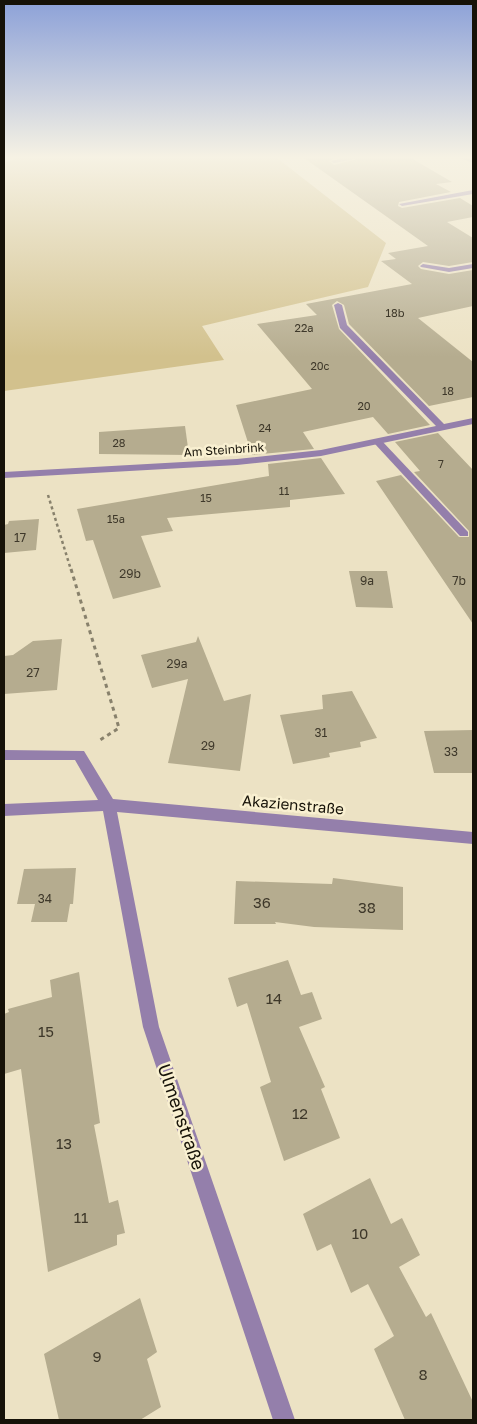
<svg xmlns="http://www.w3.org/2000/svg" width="477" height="1424" font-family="'Golos Text',sans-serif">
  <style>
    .green { fill: #d2c18d }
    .building { fill: #b5ac8f }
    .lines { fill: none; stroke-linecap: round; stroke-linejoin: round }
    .path-far1 { stroke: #88816c; stroke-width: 2.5; stroke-dasharray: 3 3; stroke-linecap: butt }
    .path { stroke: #88816c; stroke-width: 3; stroke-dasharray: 4 4; stroke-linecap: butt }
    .service { fill: #947fab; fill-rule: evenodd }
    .minor { fill: #947fab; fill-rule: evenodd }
    .labels { text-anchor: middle; stroke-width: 5; stroke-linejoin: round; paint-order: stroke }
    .far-number-label { font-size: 11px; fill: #3e382a }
    .far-street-label { font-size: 12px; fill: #161208; stroke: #f9f0d1 }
    .number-label { font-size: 12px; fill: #3e382a }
    .street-label { font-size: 15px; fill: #161208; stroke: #f9f0d1 }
    .near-number-label { font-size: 15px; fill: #3e382a }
    .near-street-label { font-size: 18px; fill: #161208; stroke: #f9f0d1 }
  </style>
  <rect width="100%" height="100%" fill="#ece2c4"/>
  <polygon class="green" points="17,158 277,158 386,243 368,287 202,326 224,360 4,391 4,163"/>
  <g class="building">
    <polygon points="304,158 335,158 329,161 334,165 361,158 411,158 452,182 436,184 451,192 399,202 398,206 402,208 460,198 473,206 473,217 447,222 473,238 473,262 449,266 423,262 418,266 421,269 449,274 473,270 473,306 418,318 473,362 473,397 429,406 349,324 344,305 337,301 332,305 339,329 430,425 388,434 373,417 303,432 314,449 252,455 236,405 312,389 257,324 317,315 306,304 412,284 381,261 396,259 388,253 428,246"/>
    <polygon points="185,426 189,455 99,454 99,432"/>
    <polygon points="438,433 473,470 473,624 376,481 401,475 459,537 469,537 469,531 414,472 420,471 395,442"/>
    <polygon points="321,458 345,494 290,500 290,507 167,518 173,531 141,536 161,587 113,599 93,540 86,541 77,509 269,476 268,464"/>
    <polygon points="39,519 36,550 4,553 4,525 8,524 9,521"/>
    <polygon points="349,571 387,571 393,608 356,607"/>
    <polygon points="198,636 224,701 251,694 240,771 168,763 188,679 152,688 141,655 196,642"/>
    <polygon points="62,639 57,690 4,694 4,656 13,655 33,641"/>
    <polygon points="352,691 377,738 360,742 361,747 329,753 330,757 293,764 280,715 323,709 322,695"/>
    <polygon points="473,730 473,773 434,773 424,731"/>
    <polygon points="76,868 73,904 70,904 67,922 31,922 35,904 17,904 24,869"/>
    <polygon points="333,878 403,887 403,930 314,927 275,922 276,924 234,924 236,881 332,884"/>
    <polygon points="288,960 301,995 312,992 322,1019 299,1027 325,1087 321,1089 340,1138 284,1161 260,1087 271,1082 247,1003 237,1007 228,978"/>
    <polygon points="79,972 100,1123 94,1125 109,1203 118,1200 125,1233 117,1235 117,1245 48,1272 21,1069 4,1074 4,1014 9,1012 8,1009 52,997 50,980"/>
    <polygon points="370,1178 391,1224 402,1218 420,1255 399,1267 426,1317 431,1313 473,1402 473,1420 405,1420 374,1349 394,1336 368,1284 351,1293 331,1244 317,1251 303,1214"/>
    <polygon points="140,1298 157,1352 147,1359 161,1407 140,1420 59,1420 44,1354"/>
  </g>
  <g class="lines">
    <polyline class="path-far1" points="48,495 71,570"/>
    <polyline class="path" points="71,569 119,728 100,740"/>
    <g class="service">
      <polygon points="344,158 359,158 334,163 331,161"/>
      <polygon points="473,190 473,194 402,206 399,204"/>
      <polygon points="378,439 381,440 468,532 468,536 460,536 375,444 374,442"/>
    </g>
    <g class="minor">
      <polygon points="4,158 8,158 4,161"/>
      <polygon points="462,158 473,160 473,163 463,159"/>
      <polygon points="423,264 449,268 473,264 473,268 449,272 421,267 420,266"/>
      <polygon points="338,303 342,305 347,325 444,424 473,418 473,424 321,456 237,465 4,478 4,472 237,459 321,450 436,426 340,328 334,305"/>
      <polygon points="4,750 84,751 113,799 473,832 473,844 117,812 159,1027 295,1420 273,1420 143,1027 103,811 4,816 4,804 98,800 75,760 4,760"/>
    </g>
  </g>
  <linearGradient id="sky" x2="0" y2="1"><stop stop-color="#8ca1d8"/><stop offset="0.44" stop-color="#f6f2e4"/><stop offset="1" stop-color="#f6f2e4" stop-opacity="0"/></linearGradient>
  <rect width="477" height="357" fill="url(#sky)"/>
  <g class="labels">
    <g class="far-number-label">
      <text x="395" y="317">18b</text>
      <text x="304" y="332">22a</text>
      <text x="320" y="370">20c</text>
      <text x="448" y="395">18</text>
      <text x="364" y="410">20</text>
      <text x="265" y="432">24</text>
      <text x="119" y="447">28</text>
      <text x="441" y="468">7</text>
      <text x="284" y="495">11</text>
      <text x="206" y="502">15</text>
      <text x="116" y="523">15a</text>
    </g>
    <g class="far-street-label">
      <text transform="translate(224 450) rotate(-4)" y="4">Am Steinbrink</text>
    </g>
    <g class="number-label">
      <text x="20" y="542">17</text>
      <text x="130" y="578">29b</text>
      <text x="367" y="585">9a</text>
      <text x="459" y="585">7b</text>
      <text x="177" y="668">29a</text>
      <text x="33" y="677">27</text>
      <text x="321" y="737">31</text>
      <text x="208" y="750">29</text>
      <text x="451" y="756">33</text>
      <text x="45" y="903">34</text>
    </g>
    <g class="street-label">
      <text transform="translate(293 805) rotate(5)" y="5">Akazienstraße</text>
    </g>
    <g class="near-number-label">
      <text x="262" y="908">36</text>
      <text x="367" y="913">38</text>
      <text x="274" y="1004">14</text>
      <text x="46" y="1037">15</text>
      <text x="300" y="1119">12</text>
      <text x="64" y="1149">13</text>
      <text x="81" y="1223">11</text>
      <text x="360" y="1239">10</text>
      <text x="97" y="1362">9</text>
      <text x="423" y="1380">8</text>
    </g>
    <g class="near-street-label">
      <text transform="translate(181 1117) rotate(71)" y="6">Ulmenstraße</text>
    </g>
  </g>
  <rect width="477" height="1424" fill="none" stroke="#161208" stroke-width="10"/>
</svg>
